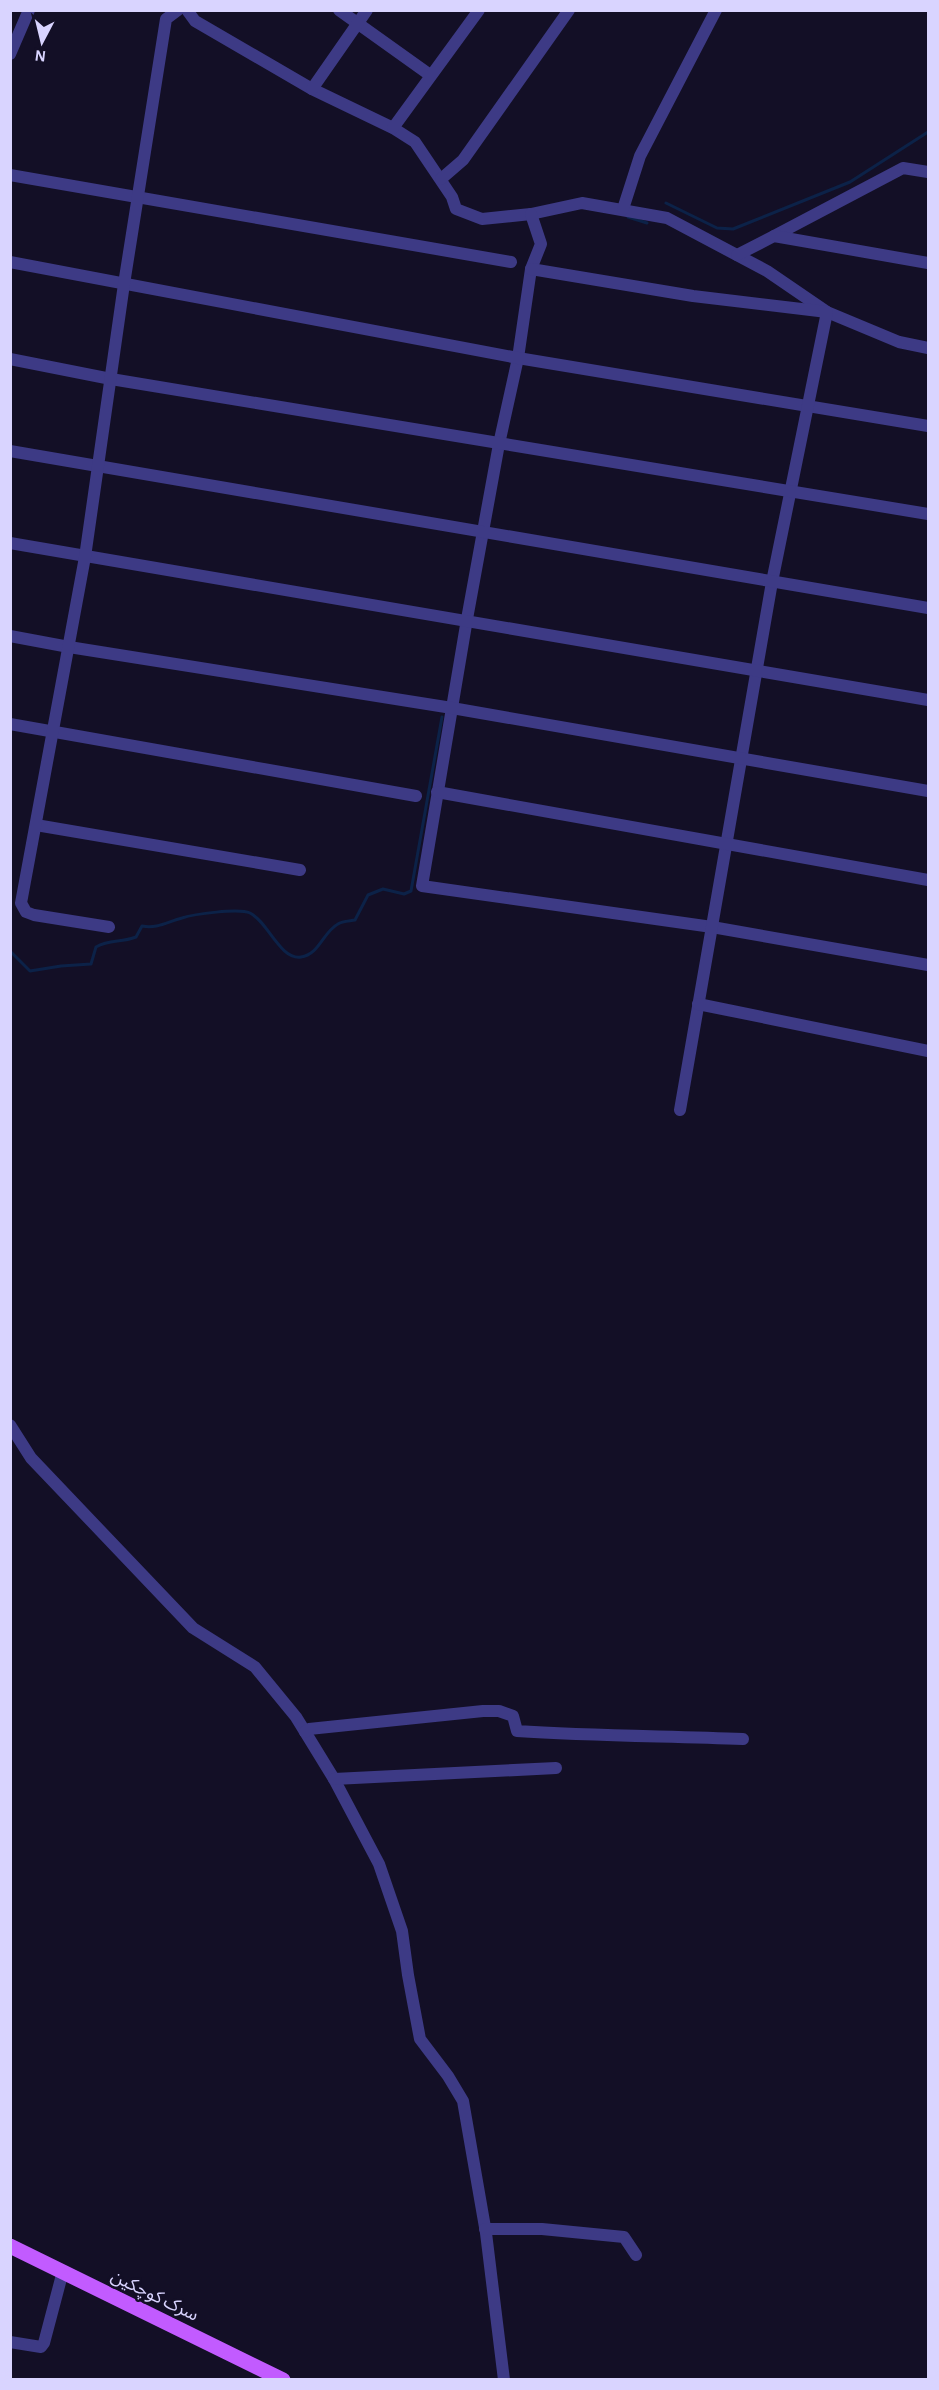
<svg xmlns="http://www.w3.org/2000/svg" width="939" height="2390" font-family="'Alegreya Sans','Noto Sans Arabic',sans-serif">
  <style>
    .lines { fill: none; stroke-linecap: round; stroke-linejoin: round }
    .stream { stroke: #0c2248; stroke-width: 3 }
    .minor { stroke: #3d3a85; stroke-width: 12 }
    .major { stroke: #c25bff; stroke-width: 15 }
    .labels { text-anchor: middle; stroke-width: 5; stroke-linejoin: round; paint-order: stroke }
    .street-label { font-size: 18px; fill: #d9d4ff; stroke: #130f26 }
  </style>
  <rect width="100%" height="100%" fill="#130f26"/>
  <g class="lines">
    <g class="stream">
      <polyline points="666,203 717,228 733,229 850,182 928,132"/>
      <polyline points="628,217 647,223"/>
      <path d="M10 951 30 971 61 966 91 964 96 947C110 939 120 943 136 937L142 926C157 929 167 922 182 918 194 914 239 908 250 913 268 922 280 960 301 957 319 955 323 932 338 924 342 921 350 921 355 920L368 895 383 889 404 894 411 891 442 717"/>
    </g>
    <g class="minor">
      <polyline points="187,10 195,21 312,89 393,128 415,142 452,197 456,209 482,219 531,214 582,203 667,218 767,271 827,312 899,342 928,348"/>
      <polyline points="339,10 430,75"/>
      <polyline points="10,54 29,10"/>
      <polyline points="312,89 367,10"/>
      <polyline points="393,128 479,10"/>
      <polyline points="10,175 511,262"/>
      <polyline points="441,179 463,160 569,10"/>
      <polyline points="623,209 640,156 716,10"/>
      <polyline points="531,214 541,244 531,269 518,358 499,444 467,619 422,886 712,927 928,965"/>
      <polyline points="774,236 903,168 928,172"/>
      <polyline points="737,255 774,236 928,263"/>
      <polyline points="10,262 518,358 928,426"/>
      <polyline points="531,269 693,296 827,312 772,582 680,1110"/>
      <polyline points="10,359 111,379 928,514"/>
      <polyline points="10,451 928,608"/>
      <polyline points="10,543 928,700"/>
      <polyline points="10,636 69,647 452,708 928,791"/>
      <polyline points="10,724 416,796"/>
      <polyline points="437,792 928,880"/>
      <polyline points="36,825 300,870"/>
      <polyline points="109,927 34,915 26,912 21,903 85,557 124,284 166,19 178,10"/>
      <polyline points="698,1004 928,1051"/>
      <polyline points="10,1425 31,1458 193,1628 255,1667 296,1717 334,1779 379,1864 402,1931 408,1975 420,2039 448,2076 463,2101 486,2233 504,2380"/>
      <path d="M305 1732 309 1729 483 1711H499L513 1716 517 1731C592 1736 667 1736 743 1739"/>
      <polyline points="334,1779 556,1768"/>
      <polyline points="485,2229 542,2229 624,2237 636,2255"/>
      <polyline points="10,2342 41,2347 44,2343 63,2271"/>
    </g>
    <polyline class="major" points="10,2246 283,2380"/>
  </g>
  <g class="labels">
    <g class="street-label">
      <text transform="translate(155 2295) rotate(26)" y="6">سرک کوچکین</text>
    </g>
  </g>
  <rect width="939" height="2390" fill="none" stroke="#d9d4ff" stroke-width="24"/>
  <g transform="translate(42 42) rotate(187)" stroke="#130f26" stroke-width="4.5" paint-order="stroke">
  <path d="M0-4.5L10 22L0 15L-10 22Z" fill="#d9d4ff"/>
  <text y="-9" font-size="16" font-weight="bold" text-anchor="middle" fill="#d9d4ff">N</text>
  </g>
</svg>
